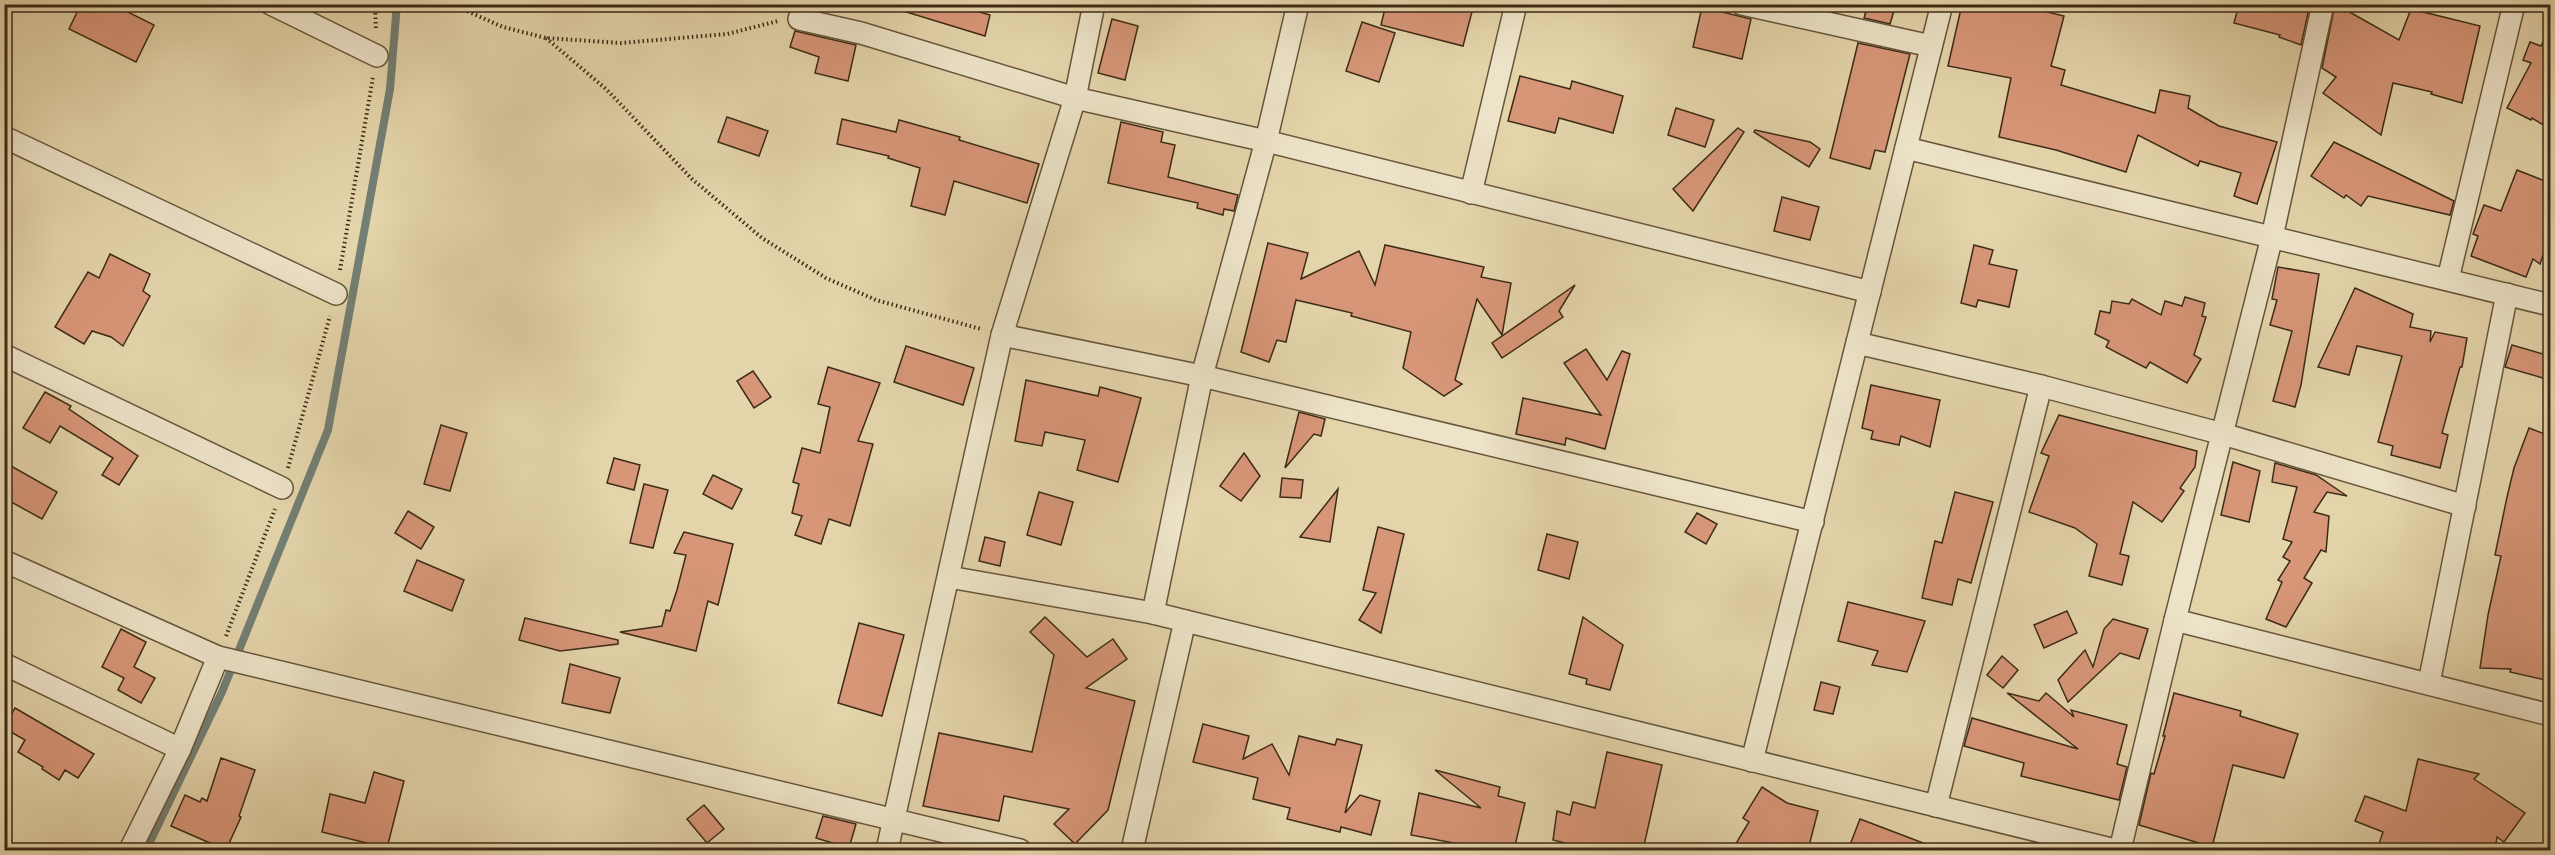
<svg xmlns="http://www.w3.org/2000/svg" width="2555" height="855" font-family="'Libre Caslon Text',serif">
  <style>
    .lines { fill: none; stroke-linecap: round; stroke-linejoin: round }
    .stream { stroke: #737f74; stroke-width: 8 }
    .building { fill: #d79678; stroke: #3c2b17; stroke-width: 1.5 }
    .street-casing { stroke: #66553c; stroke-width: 24 }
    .path { stroke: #3c2b17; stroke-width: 4; stroke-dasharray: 1.5 3; stroke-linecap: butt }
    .street { stroke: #ede3c8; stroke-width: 21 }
  </style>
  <rect width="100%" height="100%" fill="#e4d4aa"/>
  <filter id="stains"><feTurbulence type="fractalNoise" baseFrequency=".00333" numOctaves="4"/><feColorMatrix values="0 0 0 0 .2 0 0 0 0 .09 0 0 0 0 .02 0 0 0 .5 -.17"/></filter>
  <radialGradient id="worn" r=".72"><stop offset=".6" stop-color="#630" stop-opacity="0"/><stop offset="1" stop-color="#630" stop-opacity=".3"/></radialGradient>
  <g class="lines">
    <polyline class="stream" points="146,850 222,692 328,430 390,89 397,4"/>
  </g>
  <g class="building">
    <polygon points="81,4 112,4 154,25 136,62 69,29"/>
    <polygon points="904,4 953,4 990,15 985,36 903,11"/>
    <polygon points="1386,4 1474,4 1463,46 1381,25"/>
    <polygon points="1868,4 1896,4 1890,24 1864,18"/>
    <polygon points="1962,4 2015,4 2064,16 2051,66 2065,70 2061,85 2155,113 2160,90 2190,96 2188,108 2219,126 2277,142 2257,204 2234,196 2241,173 2200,161 2198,166 2138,135 2126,172 2056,150 1999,137 2011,78 1948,66"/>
    <polygon points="2239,4 2310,4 2301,45 2279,37 2280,35 2234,23"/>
    <polygon points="2335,4 2347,4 2346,10 2399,40 2411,9 2480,26 2462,103 2431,94 2432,92 2393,83 2381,135 2323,93 2336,77 2322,68"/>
    <polygon points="1702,7 1751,19 1742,59 1693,47"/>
    <polygon points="1112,19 1138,26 1125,80 1098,73"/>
    <polygon points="1362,22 1395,33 1379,82 1346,71"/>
    <polygon points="2550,27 2550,129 2532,118 2531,120 2507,108 2531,63 2523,60 2530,42 2541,46"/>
    <polygon points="795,31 856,45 848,81 815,73 819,57 790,47"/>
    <polygon points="1858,43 1910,54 1885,152 1875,150 1870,169 1830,158"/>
    <polygon points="1520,76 1570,89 1572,81 1623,96 1613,133 1559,118 1555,133 1508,121"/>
    <polygon points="1676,108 1714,120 1705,147 1668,135"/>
    <polygon points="727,117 768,131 759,156 718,142"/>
    <polygon points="842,119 896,132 899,120 960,137 959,140 1039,164 1027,203 954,181 945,215 911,206 920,168 888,158 889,156 837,144"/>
    <polygon points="1121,122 1163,132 1161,142 1175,145 1168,177 1238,195 1234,211 1224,209 1223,215 1197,208 1198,203 1108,183"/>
    <polygon points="1738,128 1744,132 1693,211 1673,189"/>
    <polygon points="1755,130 1810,142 1820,149 1809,167 1754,132"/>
    <polygon points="2334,142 2454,201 2450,215 2368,196 2361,206 2346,195 2344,198 2311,176"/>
    <polygon points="2517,170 2550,183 2550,235 2540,264 2533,259 2526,277 2471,256 2478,236 2473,234 2484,205 2501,211"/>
    <polygon points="1782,197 1819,207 1810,240 1774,231"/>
    <polygon points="1268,243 1308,253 1301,279 1359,251 1375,285 1385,245 1484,267 1481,277 1511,283 1502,335 1477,299 1455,380 1462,384 1444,396 1403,368 1411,332 1351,316 1352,313 1296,300 1286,342 1277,340 1269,362 1241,352"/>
    <polygon points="1974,245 1993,250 1989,264 2017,270 2009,307 1978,300 1976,307 1961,303"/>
    <polygon points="110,254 150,274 143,291 150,296 123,346 111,337 92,331 84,344 55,327 88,272 99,278"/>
    <polygon points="2278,267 2319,274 2301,385 2295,407 2273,401 2292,331 2270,325 2277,300 2272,299"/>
    <polygon points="1575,285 1559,311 1563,317 1502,358 1492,343"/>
    <polygon points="2355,288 2413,314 2410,327 2431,331 2430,342 2435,332 2467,338 2462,367 2460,367 2442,433 2448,435 2440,468 2391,455 2393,446 2378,442 2402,356 2357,346 2349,375 2318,367"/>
    <polygon points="2185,297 2205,303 2202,316 2206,317 2194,355 2201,359 2187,383 2150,362 2146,368 2106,347 2109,341 2095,334 2100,311 2110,313 2112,301 2129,304 2132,299 2161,315 2165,301 2182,306"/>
    <polygon points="2512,345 2550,356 2550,380 2505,367"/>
    <polygon points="906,346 974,368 963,405 894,382"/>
    <polygon points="1586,349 1607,380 1622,351 1630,354 1605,449 1566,438 1565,445 1516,434 1523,398 1601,415 1564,363"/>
    <polygon points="828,367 880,383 858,441 873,444 850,526 829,519 821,544 795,535 802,516 792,513 799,484 793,482 802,448 820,453 830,407 818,404"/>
    <polygon points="753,371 771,397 754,408 737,381"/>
    <polygon points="1026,380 1098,396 1100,387 1141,398 1118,482 1077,470 1085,440 1045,432 1042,446 1015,441"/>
    <polygon points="1871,385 1940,400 1930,447 1901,436 1899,445 1871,439 1873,431 1862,428"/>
    <polygon points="45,392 71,406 69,409 138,456 119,485 102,475 113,458 60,426 50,443 23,428"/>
    <polygon points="1299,412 1325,419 1321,436 1314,434 1285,468"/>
    <polygon points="2059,415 2197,451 2195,467 2180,488 2184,491 2162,522 2133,502 2120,554 2129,556 2122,585 2089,576 2097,544 2075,528 2029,512 2049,456 2041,453"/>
    <polygon points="441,425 467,433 450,491 424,484"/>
    <polygon points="2529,428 2550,436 2550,681 2510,672 2511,669 2480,668 2488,615 2501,556 2495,555 2507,497 2514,468"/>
    <polygon points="1244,453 1260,476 1241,501 1220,486"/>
    <polygon points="614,458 640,465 634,490 607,483"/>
    <polygon points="4,462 57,492 42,519 4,498"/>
    <polygon points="2233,462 2260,471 2249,522 2221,515"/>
    <polygon points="2275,463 2316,475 2347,496 2327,492 2314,512 2329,516 2326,552 2321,550 2304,578 2312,583 2286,627 2266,619 2282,582 2278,580 2290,561 2283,557 2292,542 2283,539 2297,487 2272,482"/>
    <polygon points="713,475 742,489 732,509 703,494"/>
    <polygon points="1282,478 1303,480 1301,498 1280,497"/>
    <polygon points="644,484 668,490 653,548 630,543"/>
    <polygon points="1338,489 1330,542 1300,537"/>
    <polygon points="1039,492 1073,502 1061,545 1027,535"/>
    <polygon points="1955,492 1993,502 1971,583 1958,579 1952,605 1922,598 1935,541 1942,543"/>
    <polygon points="408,511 434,527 421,549 395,533"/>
    <polygon points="1697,513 1717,524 1706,544 1685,532"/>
    <polygon points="1378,527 1404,534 1381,633 1359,620 1376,593 1363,590"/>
    <polygon points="684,532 733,544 718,605 708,601 696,651 620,632 662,626 666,610 670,611 677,590 686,555 674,553"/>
    <polygon points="1547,534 1578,542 1569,579 1538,570"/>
    <polygon points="985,537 1005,542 1000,566 979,561"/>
    <polygon points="417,560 464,580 452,611 404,591"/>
    <polygon points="1848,602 1925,621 1907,672 1872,665 1878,651 1838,641"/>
    <polygon points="2067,611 2077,633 2044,648 2034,625"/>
    <polygon points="1045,617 1087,657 1113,639 1127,659 1086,688 1135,701 1108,810 1075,844 1054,824 1069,809 1004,796 999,821 923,806 939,733 1032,752 1054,655 1030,632"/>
    <polygon points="1583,617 1623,645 1610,690 1586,684 1587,679 1569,674"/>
    <polygon points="525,618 618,640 618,644 560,651 519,640"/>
    <polygon points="2113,619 2148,629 2139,659 2120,653 2068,702 2058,680 2085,650 2093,667 2104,629"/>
    <polygon points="859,623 904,635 882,716 838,703"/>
    <polygon points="121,629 146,642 134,667 155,678 141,703 118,690 124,678 102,667"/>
    <polygon points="2002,656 2018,670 2003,688 1987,675"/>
    <polygon points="570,664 620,678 610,713 562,703"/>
    <polygon points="1821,682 1840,687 1833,714 1814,710"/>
    <polygon points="2007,693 2039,701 2046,693 2074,717 2071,710 2127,725 2117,764 2127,767 2119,800 2021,776 2024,763 1964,746 1972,718 2078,749"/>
    <polygon points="2174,693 2241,711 2240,716 2298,734 2284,778 2233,765 2212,847 2139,825 2151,773 2154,774 2165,736 2163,736"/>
    <polygon points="15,708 94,754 78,778 65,770 59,780 42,769 43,767 18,752 25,740 4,728"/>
    <polygon points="1203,724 1249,736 1243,759 1272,744 1289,775 1299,736 1335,745 1337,739 1362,745 1345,813 1360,795 1380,801 1371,835 1341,827 1340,832 1287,819 1290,808 1253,799 1258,778 1193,762"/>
    <polygon points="1607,752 1662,765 1643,850 1591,850 1553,840 1557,811 1570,815 1573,802 1595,808"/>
    <polygon points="221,758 255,770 239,816 241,817 226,850 171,826 185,795 200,802 202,798 207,801"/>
    <polygon points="2418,759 2479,774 2474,779 2525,813 2504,842 2497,837 2495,850 2377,850 2383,832 2355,821 2365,796 2406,811"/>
    <polygon points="1435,770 1500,787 1498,796 1525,803 1514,850 1491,850 1411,835 1419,793 1481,808"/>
    <polygon points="374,772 404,781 387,848 322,832 330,794 365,803"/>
    <polygon points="1762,787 1787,803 1818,811 1808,850 1732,850 1749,822 1743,818"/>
    <polygon points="704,805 724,829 707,843 687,819"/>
    <polygon points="823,816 856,824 849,848 816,838"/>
    <polygon points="1860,819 1939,849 1938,850 1848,850"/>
  </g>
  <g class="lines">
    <defs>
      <g id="street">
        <polyline points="271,4 377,56"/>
        <polyline points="1742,4 1931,46"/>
        <polyline points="799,19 861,33 1075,98 1266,141 1870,292"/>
        <polyline points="4,137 336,294"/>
        <polyline points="1906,148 2550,305"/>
        <polyline points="1471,193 1516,4"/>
        <polyline points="2448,279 2514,4"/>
        <polyline points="1002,335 1202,376 1813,522"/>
        <polyline points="1857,343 2041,386 2223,434 2465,506"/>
        <polyline points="4,355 282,488"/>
        <polyline points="4,561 218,657 1020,850"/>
        <polyline points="949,577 1153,613 2115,850"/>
        <polyline points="1153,613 1202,376 1266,141 1298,4"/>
        <polyline points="2175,620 2550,715"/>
        <polyline points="4,664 180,749"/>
        <polyline points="2429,683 2507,294"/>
        <polyline points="1752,761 1942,4"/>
        <polyline points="1936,806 2041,386"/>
        <polyline points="130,850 180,749 218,657"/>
        <polyline points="887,850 1002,335 1075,98 1094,4"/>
        <polyline points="1132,850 1185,621"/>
        <polyline points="2120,850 2175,620 2272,237 2323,4"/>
      </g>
    </defs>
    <use href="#street" class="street-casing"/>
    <g class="path">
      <polyline points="375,4 376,31"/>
      <polyline points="451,4 503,27 546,38 621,43 727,34 778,21"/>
      <polyline points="546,38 606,89 692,179 762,238 826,278 876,300 981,329"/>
      <polyline points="340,270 373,77"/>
      <polyline points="288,468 330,316"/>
      <polyline points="226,636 275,509"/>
    </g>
    <use href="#street" class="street"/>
  </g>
  <rect width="2555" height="855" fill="none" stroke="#e4d4aa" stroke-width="24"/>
  <rect x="6" y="6" width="2543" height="843" fill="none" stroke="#3c2b17" stroke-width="3"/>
  <rect x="12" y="12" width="2531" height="831" fill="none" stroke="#3c2b17" stroke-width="1.5"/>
  <rect width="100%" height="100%" filter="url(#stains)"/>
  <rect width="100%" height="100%" fill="url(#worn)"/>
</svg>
